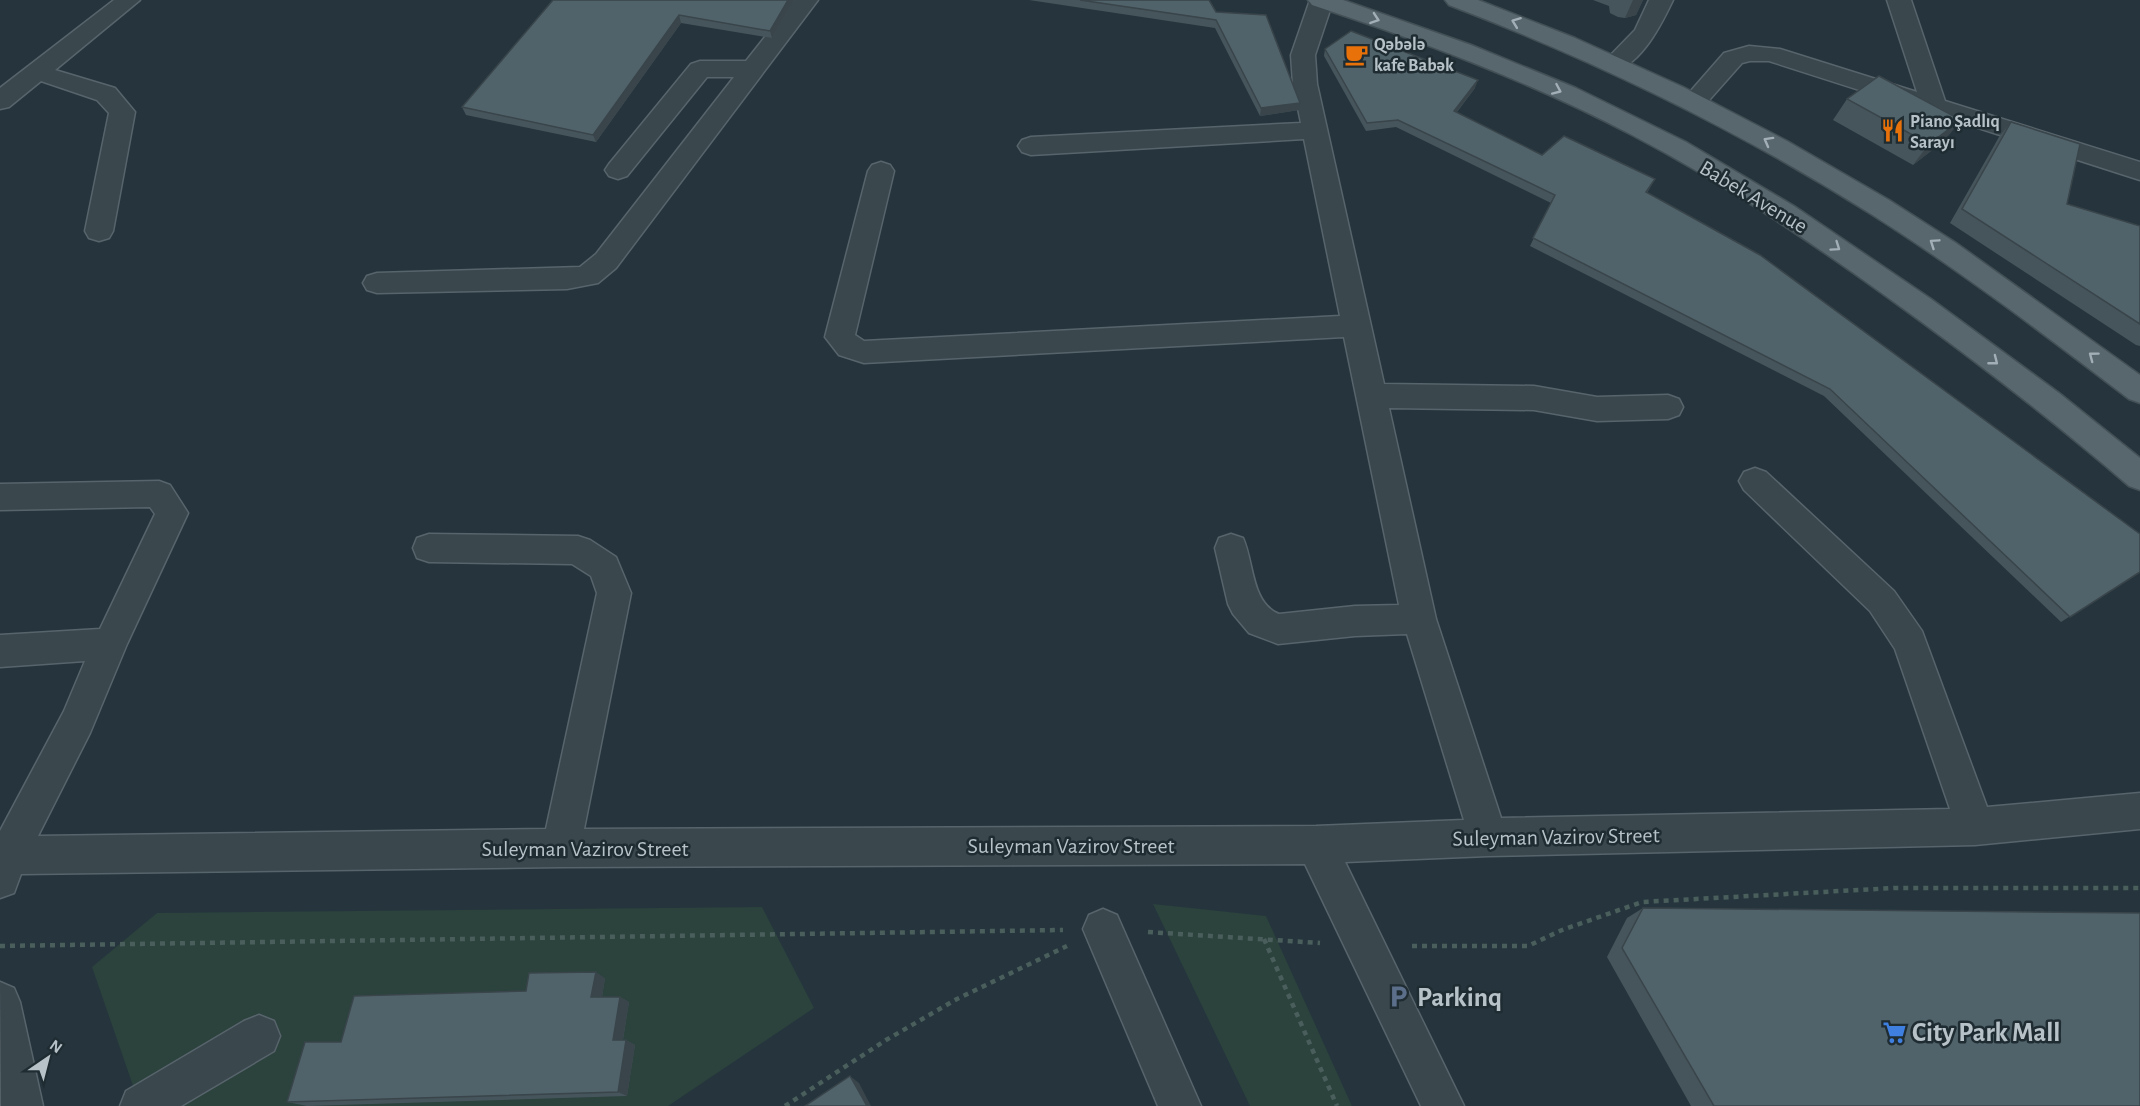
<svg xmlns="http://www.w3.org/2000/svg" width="2140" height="1106" font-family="'Alegreya Sans',sans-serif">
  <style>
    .green { fill: #2b423d }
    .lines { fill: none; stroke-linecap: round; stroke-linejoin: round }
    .minor-casing { stroke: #58646b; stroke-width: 3 }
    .major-casing { stroke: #435056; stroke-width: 3 }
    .path { stroke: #4a5f5c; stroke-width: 4.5; stroke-dasharray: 5 5; stroke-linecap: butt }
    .minor { fill: #3a474d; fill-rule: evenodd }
    .major { fill: #58666d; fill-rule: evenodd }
    .wall { fill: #46555b }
    .shaded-wall { fill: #39454a }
    .building { fill: #51636a; stroke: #39454a; stroke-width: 1.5 }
    .oneway { stroke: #a3afb6 }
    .labels { text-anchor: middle; stroke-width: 5; stroke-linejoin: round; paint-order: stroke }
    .far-poi-label { font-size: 18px; font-weight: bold; fill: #b6c1c8; stroke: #1f2c32; text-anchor: start }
    .street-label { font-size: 22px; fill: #b6c1c8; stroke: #1f2c32 }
    .near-poi-label { font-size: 27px; font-weight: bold; fill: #b6c1c8; stroke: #1f2c32; text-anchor: start }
  </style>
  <rect width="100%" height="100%" fill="#26353d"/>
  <g class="green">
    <polygon points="1153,904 1266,916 1352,1106 1250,1106"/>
    <polygon points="762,907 814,1008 668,1106 140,1106 92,967 157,913"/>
  </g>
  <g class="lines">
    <defs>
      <g id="minor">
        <polygon points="114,0 140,0 55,70 115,88 135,112 113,231 109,238 99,241 89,238 85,231 109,113 97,100 41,81 9,107 0,109 0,88"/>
        <polygon points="794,0 818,0 616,268 598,283 567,289 377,293 367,290 363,283 367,276 377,273 580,267 596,254 734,77 707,77 627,176 618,179 609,176 605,170 609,164 691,64 700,61 746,61"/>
        <path d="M1310 0 1333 1 1315 55 1317 84 1384 384 1534 386 1597 397 1668 395 1679 399 1683 407 1679 415 1668 419 1597 421 1534 410 1389 408 1436 619 1501 818 1950 809 1895 649 1870 611 1744 490 1739 481 1744 472 1755 468 1766 472 1894 591 1922 631 1987 807 2140 793V829L1975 845 1488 856 1345 862 1464 1106H1421L1305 864 561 867 21 874 14 893 0 898V831L64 711 85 661 0 667V635L100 629 155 514 150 507 0 510V484L159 481 170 485 188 513 127 644 90 733 38 836 546 829 597 593 591 576 572 564 429 562 417 558 413 548 417 538 429 534 578 536 590 540 616 557 631 593 584 829 1316 826 1464 820 1407 634 1355 636 1278 644 1249 633 1233 614 1228 604 1215 548 1219 538 1231 534 1243 538C1254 562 1251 603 1279 614L1355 606 1399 605 1344 337 864 363 839 355 825 337 868 171 872 165 881 162 890 165 894 171 855 335 864 341 1340 316 1304 139 1031 155 1022 152 1018 146 1022 140 1031 137 1301 123 1293 84 1291 55Z"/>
        <path d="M1649 0H1673C1662 23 1636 77 1605 69L1602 64 1635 30Z"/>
        <polygon points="1887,0 1911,0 1945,101 2140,162 2140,180 1769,61 1750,61 1742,63 1703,107 1694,109 1685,107 1682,101 1724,53 1749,46 1780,49 1917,92"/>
        <polygon points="1103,909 1117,915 1201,1106 1158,1106 1083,929 1089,915"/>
        <polygon points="0,982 14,988 20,1002 43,1106 1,1106"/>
        <polygon points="259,1015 274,1021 280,1036 274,1051 181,1106 120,1106 126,1091 244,1021"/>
      </g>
      <g id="major">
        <path d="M1308 0H1343L1471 45 1576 88 1686 142 1794 206 1931 299 2059 393 2140 458V490L2129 486C2050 418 1968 355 1883 294 1802 236 1720 181 1632 135 1529 81 1421 41 1312 5Z"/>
        <path d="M1445 0H1478L1575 38 1683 87 1787 141 1889 200 1956 243 2140 375V403L2129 399C2045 335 1961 271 1871 214 1738 130 1596 61 1449 5Z"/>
      </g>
    </defs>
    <use href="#minor" class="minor-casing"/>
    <use href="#major" class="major-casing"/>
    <g class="path">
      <polyline points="1148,932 1320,943"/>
      <polyline points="1264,939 1337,1106"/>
      <polyline points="0,946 1063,930"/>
      <polyline points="1412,946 1528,946 1562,930 1642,902 1894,888 2140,888"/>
      <polyline points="785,1106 886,1040 957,999 1067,946"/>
    </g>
    <use href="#minor" class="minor"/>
    <use href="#major" class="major"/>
  </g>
  <g class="wall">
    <polygon points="553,0 794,0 772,38 681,23 596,142 466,115 462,107"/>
    <polygon points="1029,0 1209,0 1216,12 1299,110 1260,116 1215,28"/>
    <polygon points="1593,0 1643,0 1636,15 1625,18 1618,17 1610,13 1609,6"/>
    <polygon points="1325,49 1475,88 1457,112 1542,155 1655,179 1647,193 2140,572 2061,622 1824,396 1530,246 1551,203 1396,127 1366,131 1324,56"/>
    <polygon points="1847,99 1945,140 1913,165 1833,120"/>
    <polygon points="2011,122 2067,204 2140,226 2140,346 2136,345 1950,223 1999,137"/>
    <polygon points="1643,908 2140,1106 1691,1106 1607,957 1627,918"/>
    <polygon points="605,978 602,997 620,997 629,1002 623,1040 626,1040 635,1045 627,1096 307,1106 287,1102 341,1042 526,991"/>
  </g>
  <g class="shaded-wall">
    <polygon points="788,0 794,0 772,38 770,31"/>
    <polygon points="1633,0 1643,0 1636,15 1625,18"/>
    <polygon points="679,15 681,23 596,142 593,135"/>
    <polygon points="1478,80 1475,88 1452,118 1454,111"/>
    <polygon points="1300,103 1299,110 1260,116 1261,108"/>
    <polygon points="1961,120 1945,140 1913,165 1929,144"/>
    <polygon points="596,972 605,978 601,1003 591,997"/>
    <polygon points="620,997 629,1002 622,1045 613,1040"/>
    <polygon points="626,1040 635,1045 627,1096 618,1092"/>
    <polygon points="850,1076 859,1083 871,1106 867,1106"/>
  </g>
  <g class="building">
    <polygon points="553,0 788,0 770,31 679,15 593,135 462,107"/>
    <polygon points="1080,0 1209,0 1216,12 1266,15 1300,103 1261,108 1216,20"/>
    <polygon points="1351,31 1478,80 1454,111 1542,155 1564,136 1655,179 1646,192 1760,255 2140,534 2140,572 2070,617 1830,389 1533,238 1555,195 1398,120 1367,123 1325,49"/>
    <polygon points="1879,76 1961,120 1929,144 1847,99"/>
    <polygon points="2011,122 2080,144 2067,204 2140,226 2140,324 1962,209"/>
    <polygon points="1643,908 2140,913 2140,1106 1714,1106 1622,948"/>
    <polygon points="596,972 591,997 620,997 613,1040 626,1040 618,1092 287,1102 305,1042 341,1042 354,996 526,991 529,973"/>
    <polygon points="850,1076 867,1106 805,1106"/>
  </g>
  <defs><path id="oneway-chevron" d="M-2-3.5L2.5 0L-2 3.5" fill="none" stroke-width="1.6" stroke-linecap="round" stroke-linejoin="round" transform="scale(1.5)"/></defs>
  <g class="oneway">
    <use href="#oneway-chevron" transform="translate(1375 19) rotate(19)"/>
    <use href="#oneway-chevron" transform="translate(1516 22) rotate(-159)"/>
    <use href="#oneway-chevron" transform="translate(1557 90) rotate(24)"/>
    <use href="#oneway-chevron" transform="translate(1768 141) rotate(-151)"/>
    <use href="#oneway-chevron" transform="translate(1934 243) rotate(-146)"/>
    <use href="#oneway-chevron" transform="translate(1836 247) rotate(35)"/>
    <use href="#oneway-chevron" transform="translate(2093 356) rotate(-143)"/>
    <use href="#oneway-chevron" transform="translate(1994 361) rotate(38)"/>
  </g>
  <defs>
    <symbol id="cafe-bare" viewBox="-9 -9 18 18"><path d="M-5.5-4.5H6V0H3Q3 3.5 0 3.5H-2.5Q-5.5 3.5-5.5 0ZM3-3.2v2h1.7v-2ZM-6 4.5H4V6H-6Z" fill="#e8710a" stroke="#1f2c32" stroke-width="2.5" paint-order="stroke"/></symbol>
    <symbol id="restaurant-bare" viewBox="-9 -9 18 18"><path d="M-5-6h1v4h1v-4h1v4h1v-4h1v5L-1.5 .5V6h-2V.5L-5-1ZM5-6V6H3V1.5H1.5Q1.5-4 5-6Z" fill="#e8710a" stroke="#1f2c32" stroke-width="2.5" paint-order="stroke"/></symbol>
    <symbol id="parking-bare" viewBox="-9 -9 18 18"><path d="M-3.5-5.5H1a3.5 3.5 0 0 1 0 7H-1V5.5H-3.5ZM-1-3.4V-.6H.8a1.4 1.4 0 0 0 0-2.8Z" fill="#5c6f8a" stroke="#1f2c32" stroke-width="2.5" paint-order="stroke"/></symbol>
    <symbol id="supermarket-bare" viewBox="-9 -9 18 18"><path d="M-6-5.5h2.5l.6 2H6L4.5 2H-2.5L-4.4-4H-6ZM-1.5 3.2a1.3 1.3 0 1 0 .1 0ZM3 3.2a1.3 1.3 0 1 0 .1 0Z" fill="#3f7fe0" stroke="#1f2c32" stroke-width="2.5" paint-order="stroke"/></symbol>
  </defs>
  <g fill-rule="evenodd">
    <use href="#cafe-bare" x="1340" y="38" width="33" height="33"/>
    <use href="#restaurant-bare" x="1876" y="114" width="33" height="33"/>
    <use href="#parking-bare" x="1382" y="980" width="33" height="33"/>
    <use href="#supermarket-bare" x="1878" y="1016" width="33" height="33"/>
  </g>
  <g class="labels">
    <g class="far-poi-label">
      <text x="1374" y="50">Qəbələ<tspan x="1374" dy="21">kafe Babək</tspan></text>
      <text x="1910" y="127">Piano Şadlıq<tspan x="1910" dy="21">Sarayı</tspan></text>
    </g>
    <g class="street-label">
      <text transform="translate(1754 196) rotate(31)" y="8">Babek Avenue</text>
      <text transform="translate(1556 836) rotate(-1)" y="8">Suleyman Vazirov Street</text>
      <text x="1071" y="853">Suleyman Vazirov Street</text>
      <text x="585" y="856">Suleyman Vazirov Street</text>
    </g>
    <g class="near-poi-label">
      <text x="1417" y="1006">Parkinq</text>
      <text x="1912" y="1041">City Park Mall</text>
    </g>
  </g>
  <g transform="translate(48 1058) rotate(35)" stroke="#1f2c32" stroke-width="4.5" paint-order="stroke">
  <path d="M0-4.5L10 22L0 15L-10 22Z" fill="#b6c1c8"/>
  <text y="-9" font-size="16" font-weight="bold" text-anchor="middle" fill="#b6c1c8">N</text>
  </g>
</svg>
